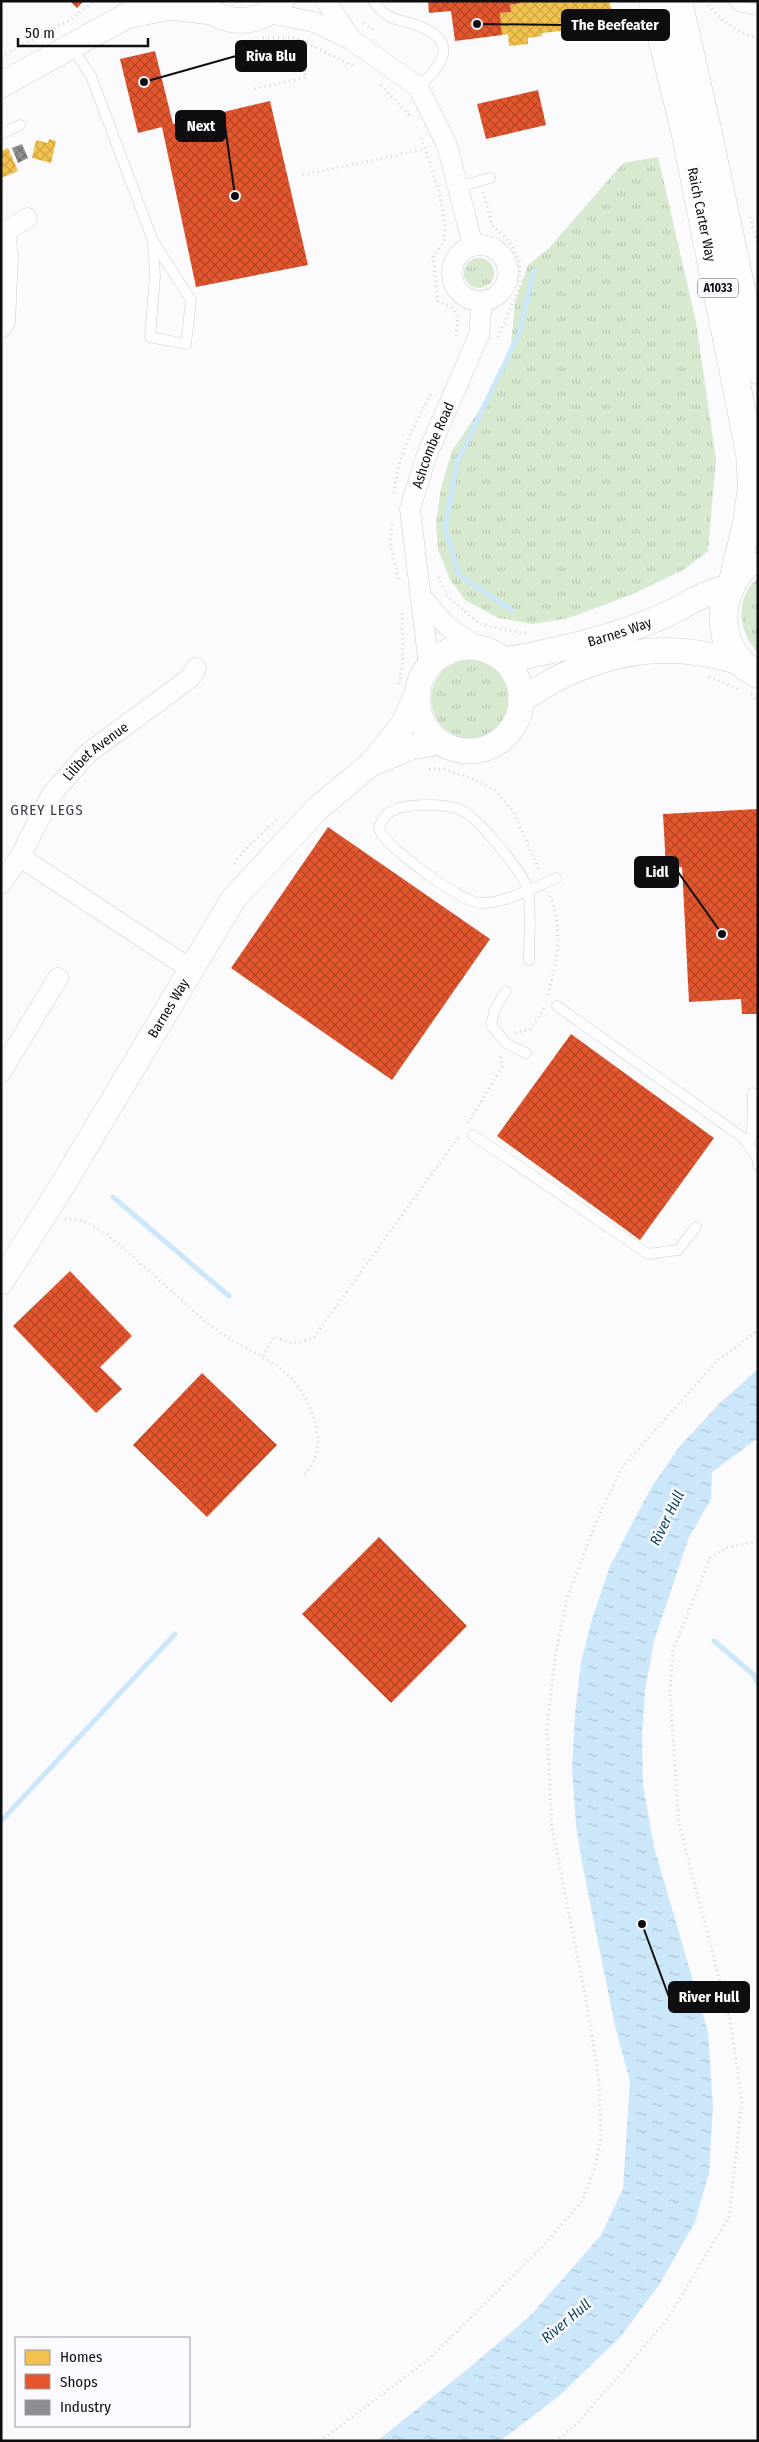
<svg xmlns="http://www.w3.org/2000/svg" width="759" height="2442" font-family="'Fira Sans Condensed',sans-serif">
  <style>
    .grass { fill: url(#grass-tufts) }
    .water { fill: url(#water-ripples) }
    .homes { fill: url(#homes-cross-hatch) }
    .shops { fill: url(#shops-cross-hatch) }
    .industry { fill: url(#industry-cross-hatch) }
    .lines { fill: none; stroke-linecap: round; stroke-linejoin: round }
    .stream { stroke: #cce7f9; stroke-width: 5 }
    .service-casing { stroke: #cfcfd1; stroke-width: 11 }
    .minor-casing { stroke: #cfcfd1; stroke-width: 21 }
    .tertiary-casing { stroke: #cfcfd1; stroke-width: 26 }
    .trunk-casing { stroke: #cfcfd1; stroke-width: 29 }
    .path { stroke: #d6d6d7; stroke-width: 3; stroke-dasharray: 1 4; stroke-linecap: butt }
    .service { stroke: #fefeff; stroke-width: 10 }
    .minor { stroke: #fefeff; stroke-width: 20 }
    .tertiary { stroke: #fefeff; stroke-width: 25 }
    .trunk { stroke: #fefeff; stroke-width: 28 }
    .labels { text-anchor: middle; stroke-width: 5; stroke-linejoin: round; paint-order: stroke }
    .shield { fill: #fafaff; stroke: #555558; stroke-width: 1 }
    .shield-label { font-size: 12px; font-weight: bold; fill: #0e0e11 }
    .street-label { font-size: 14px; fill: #0e0e11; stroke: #fafaff }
    .neighbourhood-label { font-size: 15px; letter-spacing: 1px; fill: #3d3e44; stroke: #fafaff }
    .water-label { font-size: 15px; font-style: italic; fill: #144763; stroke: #fafaff }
    .leader { fill: none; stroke: #0e0e11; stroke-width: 2 }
    .callout-dot { fill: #0e0e11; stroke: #fafaff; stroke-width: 2 }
    .callout { fill: #0e0e11; stroke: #0e0e11; stroke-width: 2 }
    .callout-label { font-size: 15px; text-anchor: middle; font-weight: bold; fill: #fff }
  </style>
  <defs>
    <pattern id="grass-tufts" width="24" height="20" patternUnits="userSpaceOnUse" patternTransform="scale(1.25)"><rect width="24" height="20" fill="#d7e9cf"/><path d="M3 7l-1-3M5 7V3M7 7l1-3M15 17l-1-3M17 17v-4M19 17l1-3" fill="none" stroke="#b7c7b1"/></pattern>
    <pattern id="water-ripples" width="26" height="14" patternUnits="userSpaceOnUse" patternTransform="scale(1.25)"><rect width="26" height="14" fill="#cce7f9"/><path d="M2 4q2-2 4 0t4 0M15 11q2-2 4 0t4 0" fill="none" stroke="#aec5d4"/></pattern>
    <pattern id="homes-cross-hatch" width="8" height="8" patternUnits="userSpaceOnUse" patternTransform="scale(1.25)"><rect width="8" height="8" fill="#f2c14e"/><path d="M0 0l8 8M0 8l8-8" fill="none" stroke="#cea543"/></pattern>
    <pattern id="shops-cross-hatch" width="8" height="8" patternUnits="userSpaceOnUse" patternTransform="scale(1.25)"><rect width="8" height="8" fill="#e4572e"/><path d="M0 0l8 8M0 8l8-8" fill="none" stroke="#b74626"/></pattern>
    <pattern id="industry-cross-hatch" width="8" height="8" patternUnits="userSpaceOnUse" patternTransform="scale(1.25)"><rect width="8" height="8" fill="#8d8d92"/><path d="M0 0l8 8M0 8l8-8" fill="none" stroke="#727276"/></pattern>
  </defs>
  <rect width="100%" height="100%" fill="#fbfbfe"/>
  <g class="grass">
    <polygon points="658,157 696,322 716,459 708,551 683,570 633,594 569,618 533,624 498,618 465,600 450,579 438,550 436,522 441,488 452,451 488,397 511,346 515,302 528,265 549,248 623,163"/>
    <circle cx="479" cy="273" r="15"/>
    <path d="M758 578V653C738 632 734 598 758 578Z"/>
    <circle cx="470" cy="699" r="39"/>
  </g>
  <polygon class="water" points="758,1369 758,1438 712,1472 711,1499 689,1537 654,1641 645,1691 642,1733 643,1785 654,1847 708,2032 713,2107 709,2173 695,2222 659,2285 621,2336 559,2396 500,2441 377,2441 469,2368 531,2315 601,2235 623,2189 630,2081 615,2026 583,1868 576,1825 572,1768 575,1714 581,1662 592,1619 610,1566 651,1488 679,1447 719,1404"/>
  <g class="homes">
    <polygon points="520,1 609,1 615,19 607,20 608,26 542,33 542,36 528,38 528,44 509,46 508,34 502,35 500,13 511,12 510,5 521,3"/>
    <polygon points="49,139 56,141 51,163 32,158 36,140 48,143"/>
    <polygon points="8,148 18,171 1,178 1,151"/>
  </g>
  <g class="shops">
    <polygon points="70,1 84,1 77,8"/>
    <polygon points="428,1 520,1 521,3 510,5 511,12 500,13 502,35 455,41 451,11 429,13"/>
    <polygon points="155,51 173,124 270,101 308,265 196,287 162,127 138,133 120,59"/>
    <polygon points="538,90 546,125 486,139 477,104"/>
    <polygon points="758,809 758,1014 742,1014 741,999 689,1002 682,867 666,868 663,814"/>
    <polygon points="328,827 490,939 392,1080 231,968"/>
    <polygon points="571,1034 714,1138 640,1240 497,1136"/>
    <polygon points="70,1271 132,1336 100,1367 122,1389 96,1413 13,1326"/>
    <polygon points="202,1373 277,1445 207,1517 133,1445"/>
    <polygon points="379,1537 467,1626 391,1703 302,1614"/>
  </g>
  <polygon class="industry" points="22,144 28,158 18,163 12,148"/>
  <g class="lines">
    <g class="stream">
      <polyline points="512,610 459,575 445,528 457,462 519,334 534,270"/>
      <polyline points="113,1197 229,1296"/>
      <polyline points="714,1641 754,1675 758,1684"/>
      <polyline points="1,1821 175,1634"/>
    </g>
    <defs>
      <g id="service">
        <path d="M373 1C377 6 382 12 387 15 395 21 407 21 416 25 460 41 444 64 418 87"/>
        <polyline points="734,1 738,6 758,10"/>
        <polyline points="72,47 91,76 153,241 155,276 150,337 186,344 191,300 153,241"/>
        <polyline points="1,134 20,125"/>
        <polyline points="458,187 490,178"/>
        <path d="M529 960C529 943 532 901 527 887 520 870 478 817 461 810 446 803 404 803 390 812 384 816 382 821 379 827 380 831 381 835 384 837 396 853 463 904 481 903 506 903 534 887 556 878"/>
        <polyline points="506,991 495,1009 491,1025 507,1044 526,1053"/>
        <polyline points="557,1006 742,1137 757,1157 758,1165"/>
        <polyline points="473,1135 648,1254 678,1250 696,1227"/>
        <polyline points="749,1143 752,1134 753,1093"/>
      </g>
      <g id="minor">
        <polyline points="326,1 351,39"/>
        <polyline points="269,13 314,22 352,40 418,87 447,145 473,246"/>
        <polyline points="1,231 5,232 27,218"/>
        <circle cx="480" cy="273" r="28"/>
        <polyline points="1,328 5,322 8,256 5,232"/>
        <path d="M420 595C442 622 452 634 484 649"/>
        <path id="s1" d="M429 666 410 509 426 457 479 335 482 301"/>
        <polyline points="20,857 192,970"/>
        <path id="s2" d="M1 884 20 857 51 795 87 754 190 678 196 668"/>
        <polyline points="1,1072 58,978"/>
      </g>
      <g id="tertiary">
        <path d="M200 1C222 27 260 27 282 1"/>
        <polyline points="131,15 170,7 212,12"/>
        <polyline points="1,85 128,15 147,1"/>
        <circle cx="469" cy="699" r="52"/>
        <path id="s3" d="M505 660C556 651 608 639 656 619 682 609 700 593 728 587"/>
        <path d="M521 700C574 664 635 643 699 653 713 655 727 659 741 662"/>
        <polyline points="375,762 412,747 439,742"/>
        <path id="s4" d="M1 1282 59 1191 234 898 317 809 372 763 403 725 417 694"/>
      </g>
      <g id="trunk">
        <path id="s5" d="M653 1 685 131 750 453 752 486 747 523 734 577"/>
        <polyline points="678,1 707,129 758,370"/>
        <path d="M747 564C714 594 714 654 758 674"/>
      </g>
    </defs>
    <use href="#service" class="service-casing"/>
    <use href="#minor" class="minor-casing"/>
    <use href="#tertiary" class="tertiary-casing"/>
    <use href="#trunk" class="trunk-casing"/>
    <g class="path">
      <path d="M705 1C720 20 735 31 758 39"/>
      <polyline points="364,23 375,31"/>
      <polyline points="263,38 297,38 355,67"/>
      <polyline points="1,56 70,20 95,1"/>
      <polyline points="381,85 411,117"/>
      <polyline points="255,89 306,77 298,38"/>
      <path d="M421 138C430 164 449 213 444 240 443 245 437 251 433 256L438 301 454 309 458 320 456 339"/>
      <polyline points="303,175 425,149"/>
      <polyline points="483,192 492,225 510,242 520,263 520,287 498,337"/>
      <polyline points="750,217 758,246"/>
      <path d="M394 493C397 457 415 423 432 392"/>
      <polyline points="392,524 390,542 398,579"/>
      <polyline points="438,577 447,596 480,624 520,633 526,633"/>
      <polyline points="709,677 738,689"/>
      <polyline points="399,684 403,662 402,610"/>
      <polyline points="751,694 758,704"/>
      <polyline points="429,769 443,769 463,775 495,790 513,811 540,872"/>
      <polyline points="235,864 241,854 278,818"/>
      <path d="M548 995C557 961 564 928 549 894"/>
      <polyline points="515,1033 531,1029 544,1008"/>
      <polyline points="468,1123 502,1067 500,1055"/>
      <path d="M65 1219C81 1218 91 1225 104 1233 139 1260 171 1292 204 1320 251 1361 296 1355 316 1425 321 1446 317 1462 302 1477"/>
      <path d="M263 1356 274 1336C292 1345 297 1345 314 1337L460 1135"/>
      <polyline points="320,2441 429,2359 543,2246 582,2201 595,2167 601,2138 599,2082 588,2010 552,1828 547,1728 555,1658 567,1598 599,1515 623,1466 717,1361 758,1330"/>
      <polyline points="555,2441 576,2425 666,2321 729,2217 742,2101 730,2020 679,1824 670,1690 673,1650 710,1558 726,1548 758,1541"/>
    </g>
    <use href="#service" class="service"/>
    <use href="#minor" class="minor"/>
    <use href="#tertiary" class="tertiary"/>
    <use href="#trunk" class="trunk"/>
  </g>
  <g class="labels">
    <rect class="shield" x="698" y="278.5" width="40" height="19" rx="4"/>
    <g class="shield-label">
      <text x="718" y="292">A1033</text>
    </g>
    <g class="street-label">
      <text dy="5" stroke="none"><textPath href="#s5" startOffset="219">Raich Carter Way</textPath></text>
      <text dy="5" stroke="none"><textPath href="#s1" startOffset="226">Ashcombe Road</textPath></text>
      <text dy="5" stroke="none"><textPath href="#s3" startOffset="118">Barnes Way</textPath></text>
      <text dy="5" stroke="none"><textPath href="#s2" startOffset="165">Lilibet Avenue</textPath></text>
      <text dy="5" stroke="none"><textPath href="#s4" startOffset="321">Barnes Way</textPath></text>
    </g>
    <g class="neighbourhood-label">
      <text x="47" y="815">GREY LEGS</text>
    </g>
    <g class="water-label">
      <text transform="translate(667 1518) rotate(-64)" y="5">River Hull</text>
      <text transform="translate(566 2321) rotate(-40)" y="5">River Hull</text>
    </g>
  </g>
  <path class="leader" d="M477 24L562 25M144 82L236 56M235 196L225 126M722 934L678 872M642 1924L669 1997"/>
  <g class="callout-dot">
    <circle cx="477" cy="24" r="5"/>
    <circle cx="144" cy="82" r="5"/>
    <circle cx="235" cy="196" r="5"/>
    <circle cx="722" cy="934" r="5"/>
    <circle cx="642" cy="1924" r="5"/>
  </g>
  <g class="callout">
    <rect x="562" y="10" width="107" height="30" rx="5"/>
    <rect x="236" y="41" width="70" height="30" rx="5"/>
    <rect x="176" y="111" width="49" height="30" rx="5"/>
    <rect x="635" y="857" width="43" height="30" rx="5"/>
    <rect x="669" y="1982" width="80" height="30" rx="5"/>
  </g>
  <g class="callout-label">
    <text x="615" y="30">The Beefeater</text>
    <text x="271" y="61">Riva Blu</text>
    <text x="201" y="131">Next</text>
    <text x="657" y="877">Lidl</text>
    <text x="709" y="2002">River Hull</text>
  </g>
  <rect width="759" height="2442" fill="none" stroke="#0e0e11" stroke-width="5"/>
  <rect x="15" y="2337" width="175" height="90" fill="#fafaff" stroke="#9c9ca0"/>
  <rect x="25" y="2350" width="25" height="15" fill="#f2c14e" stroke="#9c9ca0"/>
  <text x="60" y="2362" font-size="15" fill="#0e0e11">Homes</text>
  <rect x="25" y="2374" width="25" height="15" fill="#e4572e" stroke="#9c9ca0"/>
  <text x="60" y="2387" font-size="15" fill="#0e0e11">Shops</text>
  <rect x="25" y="2400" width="25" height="15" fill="#8d8d92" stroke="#9c9ca0"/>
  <text x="60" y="2412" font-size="15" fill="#0e0e11">Industry</text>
  <path d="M18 38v8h130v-8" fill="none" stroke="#0e0e11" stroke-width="2.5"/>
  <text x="25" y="38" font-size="15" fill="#0e0e11" stroke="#fafaff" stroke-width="4" paint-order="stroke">50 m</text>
</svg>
